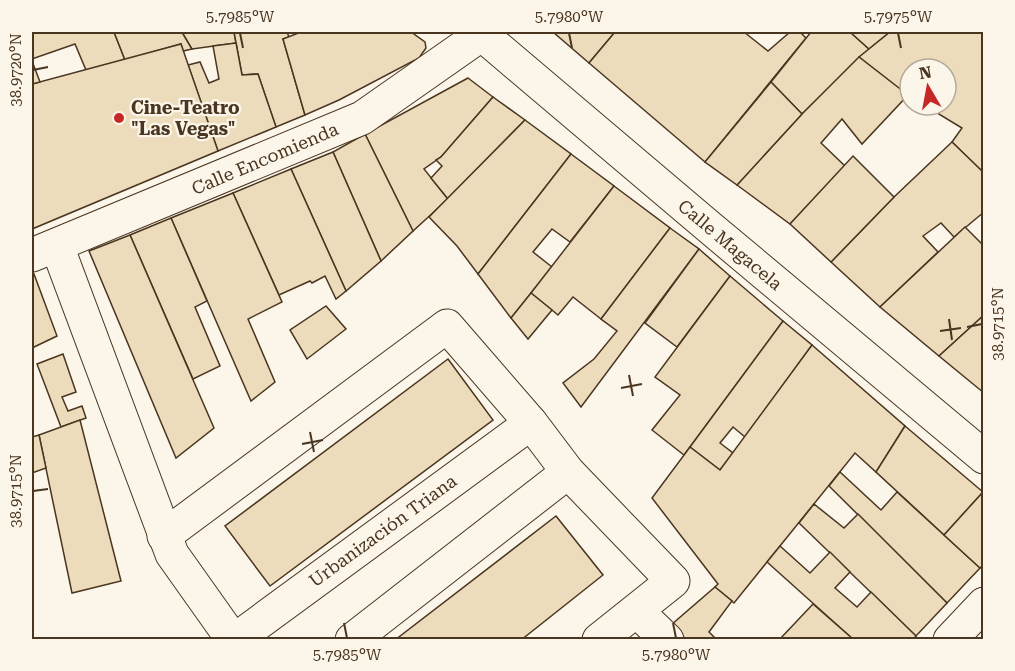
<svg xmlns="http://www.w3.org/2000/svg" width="1015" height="671" font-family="'Roboto Serif',serif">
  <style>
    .building { fill: #ecdcbc; stroke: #4a3520; stroke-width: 1.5 }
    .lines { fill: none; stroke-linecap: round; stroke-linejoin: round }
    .street-casing { stroke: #4a3520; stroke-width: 35 }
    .street { stroke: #fbf6e9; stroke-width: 33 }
    .ticks { fill: none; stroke: #4a3520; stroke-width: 2 }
    .poi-dot { fill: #c62828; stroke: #fbf6e9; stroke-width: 2 }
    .labels { text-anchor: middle; stroke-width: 4.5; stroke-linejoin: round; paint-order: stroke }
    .poi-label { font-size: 18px; font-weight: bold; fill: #4a3520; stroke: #fbf6e9; text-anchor: start }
    .street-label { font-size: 18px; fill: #4a3520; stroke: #fbf6e9 }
    .neatline { fill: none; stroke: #4a3520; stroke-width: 2 }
    .ticks-label { font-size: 15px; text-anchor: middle; fill: #4a3520 }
  </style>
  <rect width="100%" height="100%" fill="#fbf6e9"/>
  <g class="building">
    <polygon points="32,32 114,32 125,60 86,70 75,44 32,59"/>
    <polygon points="114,32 182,32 192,49 183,51 181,44 125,60"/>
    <polygon points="182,32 234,32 236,43 192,49"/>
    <polygon points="234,32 287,32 289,37 283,39 305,115 276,127 258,74 242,75"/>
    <polygon points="301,32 411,32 425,42 426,48 419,58 339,100 305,115 283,39"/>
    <polygon points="553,32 615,32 589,63"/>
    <polygon points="615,32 744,32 768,51 790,32 800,32 806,38 705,162 589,63"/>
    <polygon points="811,32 850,32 869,49 802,114 771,82"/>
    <polygon points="850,32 890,32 869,49"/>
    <polygon points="890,32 984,32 984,173 952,142 962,128 924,105 946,105 946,69 910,69 910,97 859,57"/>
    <polygon points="236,43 242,75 258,74 276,127 218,151 188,65 200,62 209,83 219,79 213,46"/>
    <polygon points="181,44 218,151 32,229 32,84"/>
    <polygon points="859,57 908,95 862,144 842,119 821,143 845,166 790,224 737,185 802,114"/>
    <polygon points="32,61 40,82 32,84"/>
    <polygon points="468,78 493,97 441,157 424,169 448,199 413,231 365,134"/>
    <polygon points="771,82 802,114 737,185 705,162"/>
    <polygon points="493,97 525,120 448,199 431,178 442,166 436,160 441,157"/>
    <polygon points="525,120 571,154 478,274 457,246 429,217"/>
    <polygon points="365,134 413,231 381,261 333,152"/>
    <polygon points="952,142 984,173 984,212 954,237 941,223 923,236 938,252 880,307 831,262 894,197"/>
    <polygon points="333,152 381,261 346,291 291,169"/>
    <polygon points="571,154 614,186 570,242 552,229 533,252 552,267 511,318 478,274"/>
    <polygon points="853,156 894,197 831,262 790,224"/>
    <polygon points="291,169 346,291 336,299 325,276 312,283 310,281 279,295 233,193"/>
    <polygon points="614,186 670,228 601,319 573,297 558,315 531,293"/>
    <polygon points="233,193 282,302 248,319 275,382 251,401 171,218"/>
    <polygon points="171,218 207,301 195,307 220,366 193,379 130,235"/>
    <polygon points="965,227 984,246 984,315 939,356 880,307"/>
    <polygon points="670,228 699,249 581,407 563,383 594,359 617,331 601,319"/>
    <polygon points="130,235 214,428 176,458 89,251"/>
    <polygon points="699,249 730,276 677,347 645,323"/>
    <polygon points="34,274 57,336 32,348 32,275"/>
    <polygon points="730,276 783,321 684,455 652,430 680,395 655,377"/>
    <polygon points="531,293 552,310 528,339 511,318"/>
    <polygon points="326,306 346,329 307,359 290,330"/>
    <polygon points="984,315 984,393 939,356"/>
    <polygon points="783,321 812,345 745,437 733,427 720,443 733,453 720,470 690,447"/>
    <polygon points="812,345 905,426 876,472 855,453 734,603 715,587 718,584 652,498 690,447 720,470"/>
    <polygon points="63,354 76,392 62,397 68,411 82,406 86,418 61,427 37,364"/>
    <polygon points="448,359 493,420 270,586 225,526"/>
    <polygon points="80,420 121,581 72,593 39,435"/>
    <polygon points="905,426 983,492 944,535 876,472"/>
    <polygon points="39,435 46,468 32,473 32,437"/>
    <polygon points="840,472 881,510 897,492 980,568 947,603 829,486"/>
    <polygon points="983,492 984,564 980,568 944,535"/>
    <polygon points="814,504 844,528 858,514 947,603 916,636 799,523"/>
    <polygon points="556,516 603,575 521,640 395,640"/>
    <polygon points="780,546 810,573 830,552 850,572 835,588 857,607 871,592 916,636 913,640 854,640 767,562"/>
    <polygon points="715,587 732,601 709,632 717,640 687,640 671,625"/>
    <polygon points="813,604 854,640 779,640"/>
  </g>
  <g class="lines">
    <defs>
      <g id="street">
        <polyline points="479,32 708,226 984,457"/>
        <polyline points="57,246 172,554 233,640"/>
        <polyline points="32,255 362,118 482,34"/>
        <polyline points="164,536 447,326 531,423 568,472 673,581 599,640"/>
        <polyline points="637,611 667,640"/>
        <polyline points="235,640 531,423"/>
        <polyline points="352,640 568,472"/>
        <polyline points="950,640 984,604"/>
      </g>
    </defs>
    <use href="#street" class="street-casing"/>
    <use href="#street" class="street"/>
  </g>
  <path class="ticks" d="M240 33 243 48M569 33 572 48M898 33 901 48M33 70 48 67M949 319 952 340M967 327 982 324M940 331 961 328M629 375 633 396M621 388 642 384M310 432 314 452M302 444 323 440M33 491 48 489M344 623 347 638M673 623 676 638"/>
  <circle class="poi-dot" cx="119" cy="118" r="6"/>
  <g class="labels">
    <g class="poi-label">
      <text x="131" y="114">Cine-Teatro<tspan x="131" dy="21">"Las Vegas"</tspan></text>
    </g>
    <g class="street-label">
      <text transform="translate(265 159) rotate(-23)" y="6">Calle Encomienda</text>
      <text transform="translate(730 245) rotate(40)" y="6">Calle Magacela</text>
      <text transform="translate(383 531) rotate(-36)" y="6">Urbanización Triana</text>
    </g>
  </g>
  <rect width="1015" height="671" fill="none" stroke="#fbf6e9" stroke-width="66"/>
  <g transform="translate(928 87) rotate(350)"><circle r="28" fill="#fbf6e9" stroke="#b4a999" stroke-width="1.5"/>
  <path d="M0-4.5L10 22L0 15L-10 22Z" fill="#c62828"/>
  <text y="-9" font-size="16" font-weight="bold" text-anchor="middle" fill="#4a3520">N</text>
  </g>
  <rect x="33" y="33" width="949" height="605" class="neatline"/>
  <g class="ticks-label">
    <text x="240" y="22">5.7985°W</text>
    <text x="569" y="22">5.7980°W</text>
    <text x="898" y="22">5.7975°W</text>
    <text transform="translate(16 70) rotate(-90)" y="5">38.9720°N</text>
    <text transform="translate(998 324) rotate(-90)" y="5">38.9715°N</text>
    <text transform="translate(16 491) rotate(-90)" y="5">38.9715°N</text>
    <text x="347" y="660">5.7985°W</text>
    <text x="676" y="660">5.7980°W</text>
  </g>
</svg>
